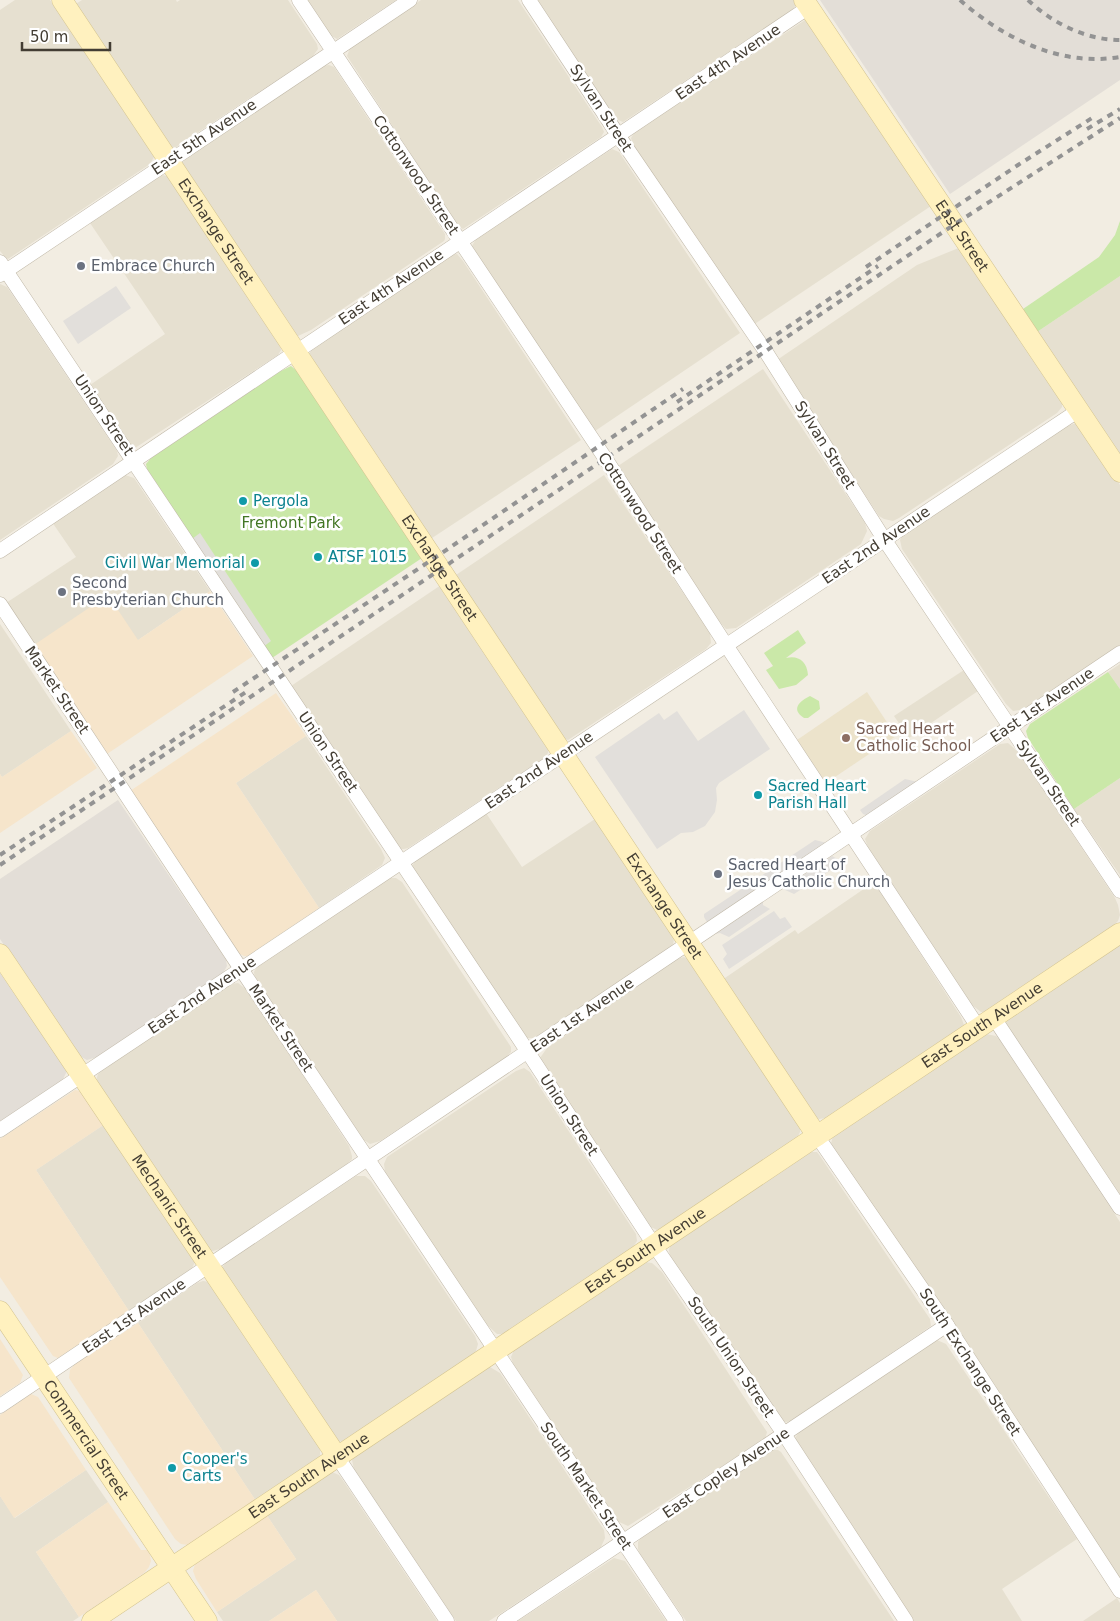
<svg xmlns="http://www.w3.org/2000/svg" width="1120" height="1621" font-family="'DejaVu Sans',sans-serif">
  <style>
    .residential { fill: #e6e0d0 }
    .commercial { fill: #f6e5cb }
    .industrial { fill: #e3ded7 }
    .education { fill: #ece3cb }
    .green { fill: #cae8a8 }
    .parking { fill: #e2dfdb }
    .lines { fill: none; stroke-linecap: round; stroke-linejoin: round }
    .street-casing { stroke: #c0b8a8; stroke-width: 15 }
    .secondary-casing { stroke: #d3c390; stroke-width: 21 }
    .street { stroke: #fff; stroke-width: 14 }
    .secondary { stroke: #fff1bf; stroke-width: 20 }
    .rail { stroke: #939393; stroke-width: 4; stroke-dasharray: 6 6; stroke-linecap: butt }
    .worship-dot { fill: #6b7280; stroke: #fff; stroke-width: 2 }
    .culture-dot { fill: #0f9aa8; stroke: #fff; stroke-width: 2 }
    .education-dot { fill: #8d6e63; stroke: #fff; stroke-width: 2 }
    .labels { text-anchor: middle; stroke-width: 5; stroke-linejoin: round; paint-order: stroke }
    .street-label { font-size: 15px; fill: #433d33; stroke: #fff }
    .worship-label { font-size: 15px; fill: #5b616d; stroke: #fff; text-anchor: start }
    .culture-label { font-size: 15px; fill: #0d838f; stroke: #fff; text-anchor: start }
    .park-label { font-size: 15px; fill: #427624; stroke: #fff }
    .education-label { font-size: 15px; fill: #785e54; stroke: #fff; text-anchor: start }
  </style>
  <rect width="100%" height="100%" fill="#f2ede2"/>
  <g class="residential">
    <polygon points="15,0 50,0 154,157 150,164 8,259 5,257 0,251 0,10"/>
    <polygon points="82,0 176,0 177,2 180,0 288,0 317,44 318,49 313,56 185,141 176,147 171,148 74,5"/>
    <polygon points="307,0 396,0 337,39 330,35"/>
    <polygon points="421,0 518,0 602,127 604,132 601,137 463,229 459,227 455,222 347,56 350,48"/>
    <polygon points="537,0 795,0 796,5 792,10 623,122 616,119"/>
    <polygon points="805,20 808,21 931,206 753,325 633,144 631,138 634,133"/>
    <polygon points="329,65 334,67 445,234 445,239 444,241 311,330 298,336 296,335 182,163 186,158 323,66"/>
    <polygon points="612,149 619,152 740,333 595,431 472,246 476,239"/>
    <polygon points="162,175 167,176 280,345 281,350 278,355 135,448 131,446 90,385 165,334 90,223"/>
    <polygon points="961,247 1062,400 1062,407 1057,413 899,518 893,521 884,519 879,516 777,360 917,265"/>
    <polygon points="457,254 463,261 581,440 429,540 309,354 312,349 451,255"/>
    <polygon points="1120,276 1120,458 1037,332"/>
    <polygon points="0,284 7,287 117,451 118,456 113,464 0,540"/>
    <polygon points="763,369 865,523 867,531 861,544 736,628 726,629 719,621 618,466"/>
    <polygon points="1076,423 1083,428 1120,485 1120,645 1026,709 1013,711 1006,704 902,549 900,540 904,534 1065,427"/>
    <polygon points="125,475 134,478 210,591 138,640 34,645 6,603 76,557 52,522"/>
    <polygon points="604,475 710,633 711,643 706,649 568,740 564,739 453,577"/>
    <polygon points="441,585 548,750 548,753 544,758 408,848 404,849 400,849 291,686"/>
    <polygon points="0,624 71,731 2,777 0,774"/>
    <polygon points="1120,664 1120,689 1108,672"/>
    <polygon points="964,670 978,691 909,738 894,716"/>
    <polygon points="306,736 381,849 385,858 382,865 319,908 236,783"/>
    <polygon points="1008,743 1018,752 1115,898 1118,905 1120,915 1118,921 1113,926 985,1012 981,1012 972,1005 868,847 865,839 870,831 1000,744"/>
    <polygon points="1120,778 1120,875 1074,809"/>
    <polygon points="486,813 522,867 595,819 674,938 673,946 534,1038 527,1038 524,1036 413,871 412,866 417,859"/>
    <polygon points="389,878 396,878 402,882 511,1047 511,1052 505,1058 380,1141 370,1144 364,1140 255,979 254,972 257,966"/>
    <polygon points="874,882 961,1017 964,1025 962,1028 826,1118 819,1119 816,1118 722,980 795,930 798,934"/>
    <polygon points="1120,943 1120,1196 1006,1026 1006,1023 1007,1020"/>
    <polygon points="684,957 687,959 800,1128 800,1132 797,1138 661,1229 657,1230 651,1227 543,1066 540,1058 547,1048 677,959"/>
    <polygon points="238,983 247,990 349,1146 352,1156 352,1159 346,1165 223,1248 213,1251 210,1250 96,1081 98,1074 103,1070 230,984"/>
    <polygon points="986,1034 996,1036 999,1039 1120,1222 1120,1579 831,1144 833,1135"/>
    <polygon points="524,1068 530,1072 636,1234 637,1241 633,1247 505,1333 501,1334 497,1334 486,1324 385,1172 384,1164 387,1157 516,1071"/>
    <polygon points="105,1124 195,1262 192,1268 129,1311 36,1170"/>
    <polygon points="810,1152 817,1152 820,1156 930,1319 931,1326 791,1421 786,1422 783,1421 670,1257 669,1250 670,1246"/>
    <polygon points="356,1176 365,1176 371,1181 475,1336 478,1344 476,1351 472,1355 344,1441 338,1442 222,1268 226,1262"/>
    <polygon points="645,1262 652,1263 662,1272 767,1432 765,1439 628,1526 617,1521 514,1367 511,1357 514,1350"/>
    <polygon points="203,1281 210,1282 320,1447 320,1455 318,1459 256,1501 138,1323 197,1283"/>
    <polygon points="937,1340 946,1344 1077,1539 1002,1589 1022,1621 913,1621 796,1445 795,1438 799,1432 932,1341"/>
    <polygon points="490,1367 500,1373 604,1530 605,1538 601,1547 489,1621 456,1621 354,1469 352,1460 354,1457 486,1368"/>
    <polygon points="772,1450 778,1450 781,1452 894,1621 686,1621 640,1554 638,1549 638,1542 641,1538"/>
    <polygon points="86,1470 108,1502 36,1552 79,1617 73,1621 0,1621 0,1496 15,1518"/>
    <polygon points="332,1472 339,1475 342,1479 437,1621 337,1621 316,1590 269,1621 223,1621 217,1612 296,1559 266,1514"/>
    <polygon points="614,1558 625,1561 666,1621 518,1621"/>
    <polygon points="1117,1598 1120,1603 1120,1621 1083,1621"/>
  </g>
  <g class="commercial">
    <polygon points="210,591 253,656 107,754 34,645 108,595 138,640"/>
    <polygon points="276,693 306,736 236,783 319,908 248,956 244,956 238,953 130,791"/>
    <polygon points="71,731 97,768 0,833 0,774 2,777"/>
    <polygon points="75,1090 81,1091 105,1124 36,1170 129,1311 58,1358 53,1356 0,1277 0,1139"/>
    <polygon points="138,1323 256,1501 188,1545 181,1544 175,1539 69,1378 70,1370 76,1363"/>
    <polygon points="0,1339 23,1375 20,1383 0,1396"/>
    <polygon points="31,1394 38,1397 86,1470 14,1518 0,1496 0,1415"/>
    <polygon points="108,1502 141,1550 149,1550 151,1561 149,1567 144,1573 79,1617 36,1552"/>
    <polygon points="266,1514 296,1559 217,1612 196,1579 193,1571 195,1564"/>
    <polygon points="316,1590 337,1621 269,1621"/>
  </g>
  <g class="industrial">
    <polygon points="820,0 1120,0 1120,80 950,194"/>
    <polygon points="118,800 226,960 227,966 223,973 97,1057 87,1060 76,1054 0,939 0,879"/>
    <polygon points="0,973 23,1007 26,1005 67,1071 62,1081 0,1122"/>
  </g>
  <polygon class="education" points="867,692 896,736 826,783 797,740"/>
  <g class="green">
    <polygon points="1120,221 1120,276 1037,332 1023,309 1099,257 1115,235"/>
    <polygon points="291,366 298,372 422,558 272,658 147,469 146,464 151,458 279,372"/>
    <path d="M798 630 806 643 786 658C798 655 807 661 808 675L796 685 779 689 766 670 773 666 764 653Z"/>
    <polygon points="1108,672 1120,689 1120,778 1074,809 1028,738 1026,731 1030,724"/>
    <path d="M810 696 819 701 820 709 808 718H804C790 709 800 701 810 696Z"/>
  </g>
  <g class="parking">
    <polygon points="116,286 131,308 78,344 63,321"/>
    <polygon points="200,533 271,641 263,647 192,539"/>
    <polygon points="744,710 770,749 719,783 716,788 717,800 715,812 705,826 693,832 681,833 657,849 595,757 659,713 664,720 677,711 698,741"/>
    <polygon points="905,779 918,782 868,816 863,814 860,810"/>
    <polygon points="815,840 827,843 708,924 704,917 704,914"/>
    <polygon points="832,856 843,862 794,894 783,889"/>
    <polygon points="763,902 763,905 770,909 729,937 720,933 715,934"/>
    <polygon points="774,911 780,919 785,917 792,927 729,969 723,959 727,954 722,945"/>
  </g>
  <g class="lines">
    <defs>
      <g id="street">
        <polyline points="299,0 605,458 726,645 978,1027"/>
        <polyline points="529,0 618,135 766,352 884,539 1120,891"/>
        <polyline points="0,262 518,1037 654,1245 784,1434 906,1621"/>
        <polyline points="0,275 410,0"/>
        <polyline points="0,551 809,7"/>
        <polyline points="0,604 241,969 676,1621"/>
        <polyline points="994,1018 1120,1208"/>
        <polyline points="0,1130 1079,410"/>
        <polyline points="817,1136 947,1325 1120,1591"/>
        <polyline points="0,1406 1120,653"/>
        <polyline points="338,1458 447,1621"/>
        <polyline points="504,1621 947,1325"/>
      </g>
      <g id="secondary">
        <path id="s1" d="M62 0 817 1136"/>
        <path id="s2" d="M804 0 1120 472"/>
        <path id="s3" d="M0 954 338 1458"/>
        <path id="s4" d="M0 1311 207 1621"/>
        <path id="s5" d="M92 1621 1120 933"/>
      </g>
    </defs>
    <use href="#street" class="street-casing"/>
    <use href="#secondary" class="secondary-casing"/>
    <use href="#street" class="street"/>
    <use href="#secondary" class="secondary"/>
    <g class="rail">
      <path d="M960 0C1003 38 1060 67 1120 57"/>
      <path d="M1028 0C1052 23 1086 40 1120 40"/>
      <polyline points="1087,129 1120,109"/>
      <polyline points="866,267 1018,165 1092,118"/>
      <polyline points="677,402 878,266"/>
      <polyline points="233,692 433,559 683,389"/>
      <polyline points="0,855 246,692"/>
      <polyline points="0,865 955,224 1120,118"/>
    </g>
  </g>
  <g class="worship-dot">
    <circle cx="81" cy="266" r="5"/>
    <circle cx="62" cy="592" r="5"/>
    <circle cx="718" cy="874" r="5"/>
  </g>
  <g class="culture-dot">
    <circle cx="243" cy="501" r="5"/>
    <circle cx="318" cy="557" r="5"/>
    <circle cx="255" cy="563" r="5"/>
    <circle cx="758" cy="795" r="5"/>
    <circle cx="172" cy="1468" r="5"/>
  </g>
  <circle class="education-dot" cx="846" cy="738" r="5"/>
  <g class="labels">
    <g class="street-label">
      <text transform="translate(728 62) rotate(-34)" y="5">East 4th Avenue</text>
      <text transform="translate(601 108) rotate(57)" y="5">Sylvan Street</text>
      <text transform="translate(204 137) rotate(-34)" y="5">East 5th Avenue</text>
      <text transform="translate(416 175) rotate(56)" y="5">Cottonwood Street</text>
      <text dy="5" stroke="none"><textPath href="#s1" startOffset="278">Exchange Street</textPath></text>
      <text dy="5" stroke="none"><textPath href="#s2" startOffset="284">East Street</textPath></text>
      <text transform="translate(391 287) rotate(-34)" y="5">East 4th Avenue</text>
      <text transform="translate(104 415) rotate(56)" y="5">Union Street</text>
      <text transform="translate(825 445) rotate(58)" y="5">Sylvan Street</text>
      <text transform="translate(640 513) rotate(57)" y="5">Cottonwood Street</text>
      <text transform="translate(876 545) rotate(-34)" y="5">East 2nd Avenue</text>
      <text dy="5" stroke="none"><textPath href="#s1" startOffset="682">Exchange Street</textPath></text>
      <text transform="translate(57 690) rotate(56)" y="5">Market Street</text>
      <text transform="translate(1042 705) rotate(-34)" y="5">East 1st Avenue</text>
      <text transform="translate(328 752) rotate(56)" y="5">Union Street</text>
      <text transform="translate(539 770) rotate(-34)" y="5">East 2nd Avenue</text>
      <text transform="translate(1048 783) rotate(56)" y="5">Sylvan Street</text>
      <text dy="5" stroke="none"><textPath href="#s1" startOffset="1088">Exchange Street</textPath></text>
      <text transform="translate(202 995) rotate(-34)" y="5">East 2nd Avenue</text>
      <text transform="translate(582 1015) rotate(-34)" y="5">East 1st Avenue</text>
      <text dy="5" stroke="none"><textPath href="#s5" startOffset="1071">East South Avenue</textPath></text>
      <text transform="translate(281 1028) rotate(56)" y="5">Market Street</text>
      <text transform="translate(569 1115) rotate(57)" y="5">Union Street</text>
      <text dy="5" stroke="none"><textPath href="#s3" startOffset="304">Mechanic Street</textPath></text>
      <text dy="5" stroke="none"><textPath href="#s5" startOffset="666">East South Avenue</textPath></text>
      <text transform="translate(134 1316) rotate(-34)" y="5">East 1st Avenue</text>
      <text transform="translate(731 1357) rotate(56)" y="5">South Union Street</text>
      <text transform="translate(970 1362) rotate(57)" y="5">South Exchange Street</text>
      <text dy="5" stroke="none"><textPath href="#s4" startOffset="155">Commercial Street</textPath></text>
      <text transform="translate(726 1473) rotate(-34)" y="5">East Copley Avenue</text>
      <text dy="5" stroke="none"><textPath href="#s5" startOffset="261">East South Avenue</textPath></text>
      <text transform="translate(586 1486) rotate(56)" y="5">South Market Street</text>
    </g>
    <g class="worship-label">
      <text x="91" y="271">Embrace Church</text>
      <text x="72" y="588">Second<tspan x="72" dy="17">Presbyterian Church</tspan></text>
      <text x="728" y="870">Sacred Heart of<tspan x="728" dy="17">Jesus Catholic Church</tspan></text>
    </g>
    <g class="culture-label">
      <text x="253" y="506">Pergola</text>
      <text x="328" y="562">ATSF 1015</text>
      <text x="245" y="568" text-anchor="end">Civil War Memorial</text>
      <text x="768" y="791">Sacred Heart<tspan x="768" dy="17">Parish Hall</tspan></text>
      <text x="182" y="1464">Cooper's<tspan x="182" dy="17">Carts</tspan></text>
    </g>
    <g class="park-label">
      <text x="291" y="528">Fremont Park</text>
    </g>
    <g class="education-label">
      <text x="856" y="734">Sacred Heart<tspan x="856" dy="17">Catholic School</tspan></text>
    </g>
  </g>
  <path d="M22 42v8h88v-8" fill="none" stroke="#433d33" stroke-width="2.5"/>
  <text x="30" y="42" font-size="15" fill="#433d33" stroke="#ffffff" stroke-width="4" paint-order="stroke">50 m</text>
</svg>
